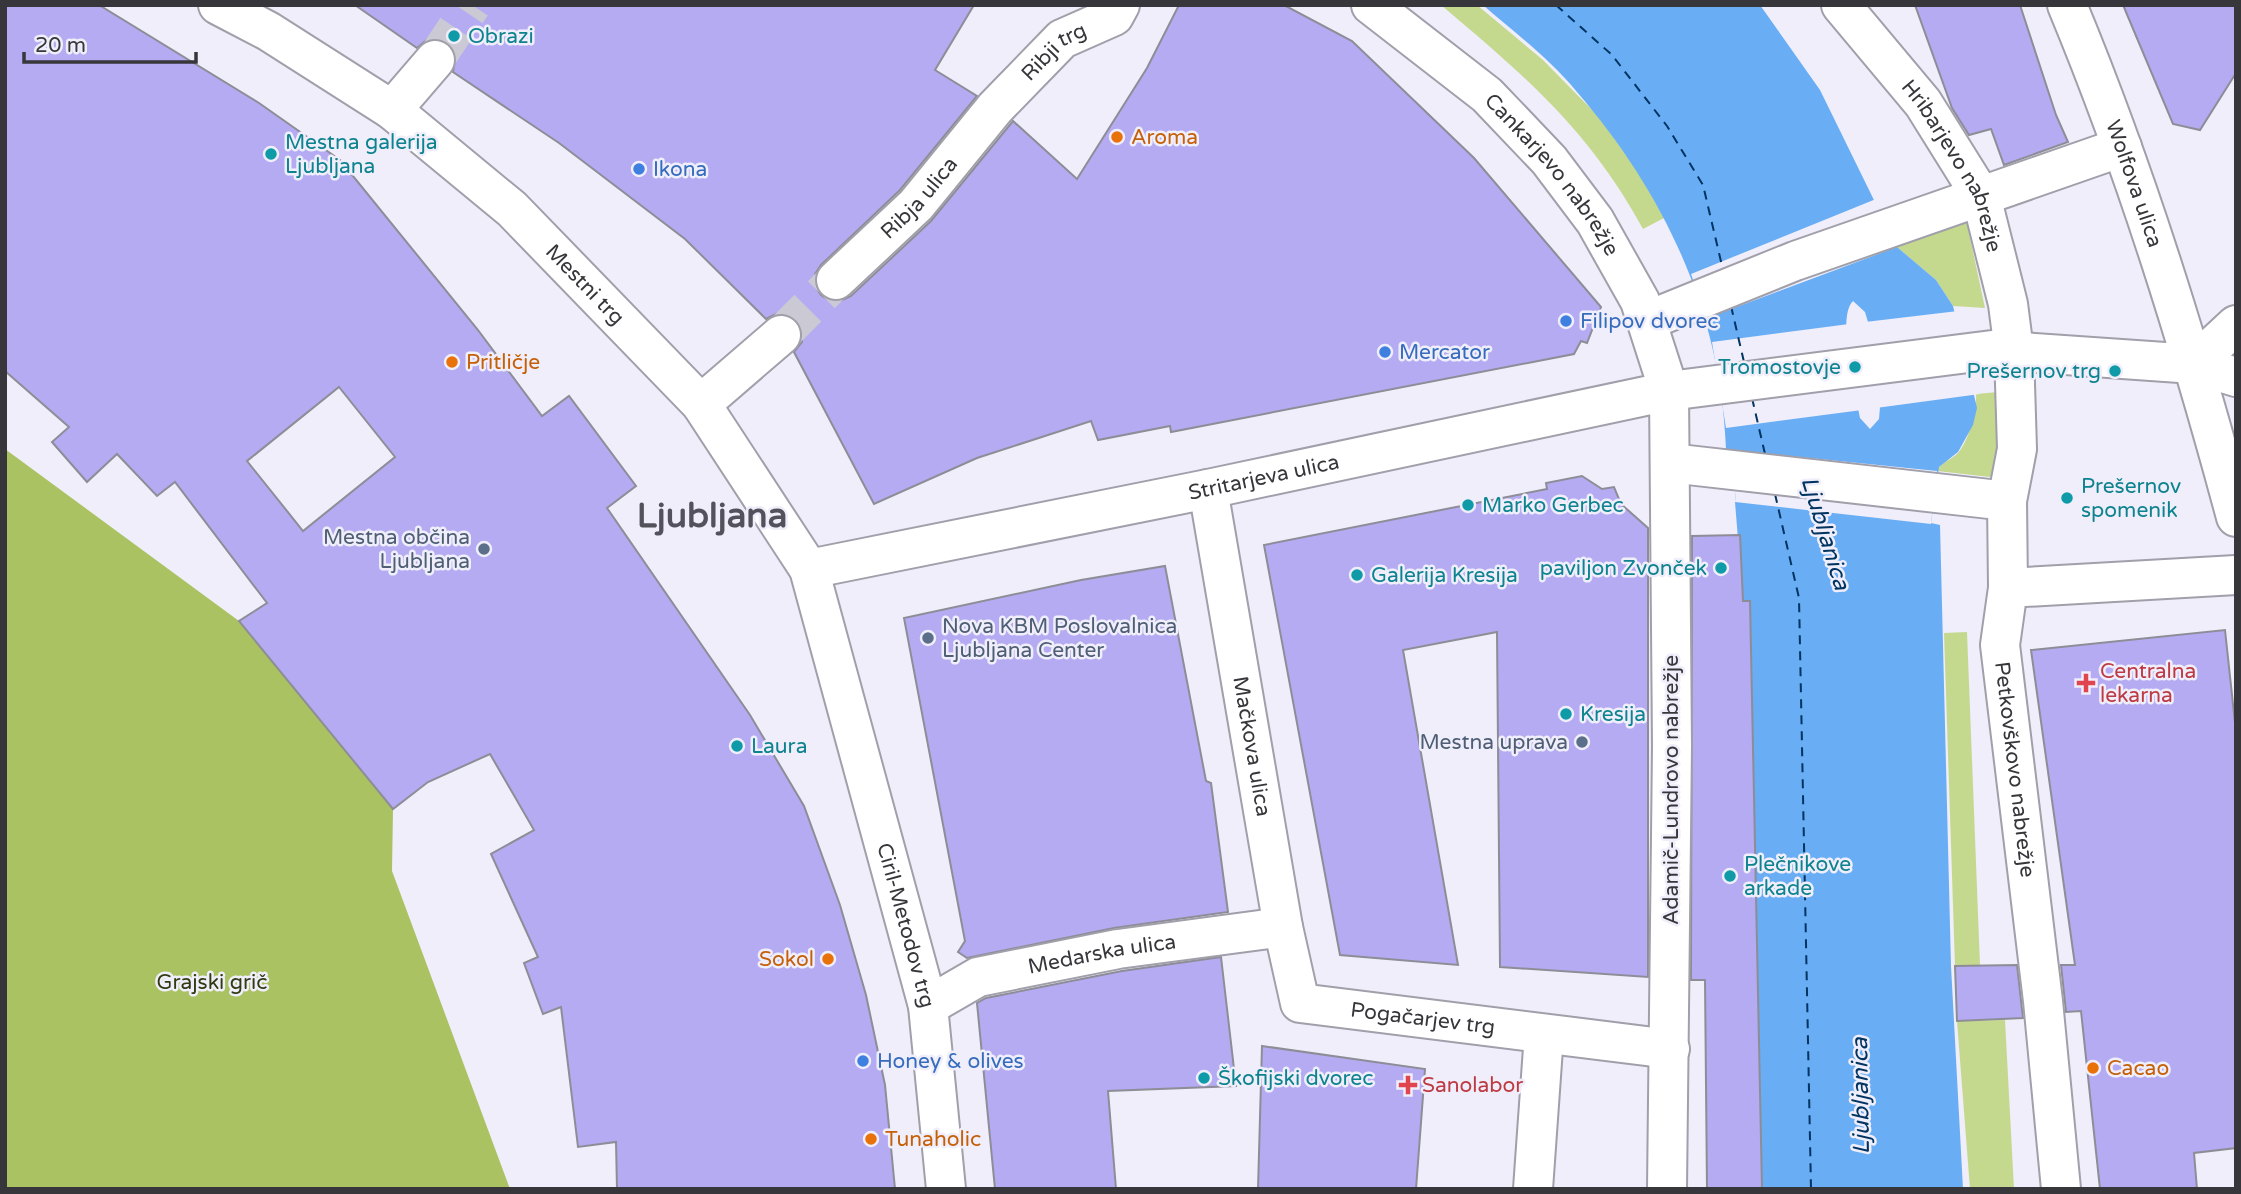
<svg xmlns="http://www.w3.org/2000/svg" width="2241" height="1194" font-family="'Varela Round',sans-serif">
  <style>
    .green { fill: #c5d98e }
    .forest { fill: #aac262 }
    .water { fill: #69adf5; fill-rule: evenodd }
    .pier { fill: #efeefa }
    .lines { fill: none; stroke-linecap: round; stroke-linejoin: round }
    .ferry { stroke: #013461; stroke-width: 2; stroke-dasharray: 9 7; stroke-linecap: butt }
    .building { fill: #b4abf2; stroke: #8d8d97; stroke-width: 2; fill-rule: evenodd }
    .minor-tunnel { stroke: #cac9d4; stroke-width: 38; stroke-dasharray: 38 19; stroke-linecap: butt }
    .minor-casing { stroke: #a09faa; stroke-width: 42 }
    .minor { stroke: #fff; stroke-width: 38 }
    .culture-dot { fill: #0f9aa8; stroke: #efeefa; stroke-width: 2.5 }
    .food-dot { fill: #e8710a; stroke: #efeefa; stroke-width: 2.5 }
    .shop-dot { fill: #3f7fe0; stroke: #efeefa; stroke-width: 2.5 }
    .service-dot { fill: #5c6f8a; stroke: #efeefa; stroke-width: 2.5 }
    .health-dot { fill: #e0444e; stroke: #efeefa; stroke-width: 2.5 }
    .labels { text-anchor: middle; stroke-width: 5; stroke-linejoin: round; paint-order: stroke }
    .culture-label { font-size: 21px; fill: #0d838f; stroke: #efeefa; text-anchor: start }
    .street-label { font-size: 21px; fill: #37373b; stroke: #efeefa }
    .food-label { font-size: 21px; fill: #c56008; stroke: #efeefa; text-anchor: start }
    .shop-label { font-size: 21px; fill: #366cbe; stroke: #efeefa; text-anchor: start }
    .service-label { font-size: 21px; fill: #4e5e75; stroke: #efeefa; text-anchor: end }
    .health-label { font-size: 21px; fill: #be3a42; stroke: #efeefa; text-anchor: start }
    .park-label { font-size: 21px; fill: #313b12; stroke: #efeefa }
    .water-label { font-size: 23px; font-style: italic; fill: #013461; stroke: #efeefa }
    .town-label { font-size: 35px; font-weight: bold; fill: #53525c; stroke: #efeefa }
  </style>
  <rect width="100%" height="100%" fill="#efeefa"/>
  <g class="green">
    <path d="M1441 5H1477L1543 60 1598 116 1641 176 1664 218 1643 229C1589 130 1525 76 1441 5Z"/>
    <polygon points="1966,219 1985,308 1953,306 1936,280 1897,247"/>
    <path d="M1998 392 1999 478 1937 471C1941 462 1951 460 1958 453 1969 440 1977 411 1976 394Z"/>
    <polygon points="1967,632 1980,965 1955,966 1944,633"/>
    <polygon points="2005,1020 2014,1189 1970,1189 1957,1021"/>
  </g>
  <polygon class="forest" points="5,449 239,621 393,809 392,871 510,1189 5,1189"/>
  <path class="water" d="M1483 5H1760L1820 90 1897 247 1936 280 1953 306 1977 408 1973 425 1958 452 1939 467 1931 523 1940 525 1951 966 1963 1189H1762L1750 601H1743L1735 502 1740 451 1726 449C1721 313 1665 194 1577 92 1550 59 1515 33 1483 5ZM1853 301 1865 312 1868 322 1880 407 1879 419 1870 429 1860 418C1856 394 1836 317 1853 301Z"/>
  <g class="pier">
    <polygon points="1876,199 1897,247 1707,318 1691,274"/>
    <polygon points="1958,311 1974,360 1980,394 1876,408 1865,322"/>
    <polygon points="1849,324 1862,410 1726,428 1712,342"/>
    <polygon points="1740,451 1937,471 1931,524 1735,502"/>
  </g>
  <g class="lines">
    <g class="ferry">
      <polyline points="1556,5 1612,55 1667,126 1703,185 1723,270"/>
      <polyline points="1731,306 1744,362"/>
      <polyline points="1752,398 1765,454"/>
      <polyline points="1775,494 1799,598 1811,1189"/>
    </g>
  </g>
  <g class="building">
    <path d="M5 5H99L259 103 340 160 478 330 542 416 569 396 636 486 607 508 750 715 804 806 840 905 866 995 885 1085 895 1189H617L616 1142 578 1147 561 1007 543 1014 524 963 538 957 491 854 534 830 490 754 428 782 393 809 239 621 267 603 175 482 157 496 117 454 87 482 52 442 69 427 5 371ZM339 387 395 457 303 531 247 461Z"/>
    <polygon points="355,5 974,5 935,70 977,96 900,190 821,265 815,274 815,286 821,295 830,301 840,301 851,296 931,221 1013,121 1077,179 1147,68 1179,5 1284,5 1352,41 1474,158 1601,307 1587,343 1581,341 1574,354 1171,432 1170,426 1098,440 1091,421 977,458 874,504 794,352 802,342 802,330 797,320 789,315 778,313 766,319 685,239 559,143 453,72 456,53 449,43 438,38 428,39 417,48"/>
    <polygon points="1915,5 2020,5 2056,115 2068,142 2004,165 1991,129 1969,135 1952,108"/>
    <polygon points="2123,5 2236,5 2236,73 2200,130 2173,124"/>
    <polygon points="1582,476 1602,489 1614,487 1621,504 1648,528 1648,977 1500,967 1497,632 1403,650 1458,965 1340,955 1264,545 1547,489 1546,483"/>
    <polygon points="1740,535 1743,601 1750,601 1762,1189 1707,1189 1705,980 1691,980 1692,536"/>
    <polygon points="1165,566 1206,781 1211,783 1228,912 1114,928 967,958 958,952 965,941 904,618 1081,580"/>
    <polygon points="2225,630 2236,732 2236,1148 2194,1153 2197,1189 2100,1189 2081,1011 2066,1012 2061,965 2075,965 2031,650"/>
    <polygon points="1221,957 1236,1086 1108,1091 1116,1189 995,1189 977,1003 986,998 1122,971"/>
    <polygon points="2017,965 2023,1018 1957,1021 1955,966"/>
    <polygon points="1262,1046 1425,1069 1416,1189 1258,1189"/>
  </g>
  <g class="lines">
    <g class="minor-tunnel">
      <polyline points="435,60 472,5"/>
      <polyline points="781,335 836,280"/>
    </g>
    <defs>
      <g id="minor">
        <path id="s1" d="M218 5 268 31 392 110 512 209 701 404 809 569 928 1006 946 1189"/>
        <path id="s2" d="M1371 5 1487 95 1549 160 1595 221 1640 301 1669 391 1672 746 1667 1189"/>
        <path id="s3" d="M1841 5 1923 103 1981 196 2008 304 2014 351 2017 449 2007 501 2008 588 2000 645 2043 1001 2061 1189"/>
        <path id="s4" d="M2067 5C2136 171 2189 343 2236 517"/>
        <polyline points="392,110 435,60"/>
        <path id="s5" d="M836 280 916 205 995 108 1062 39 1114 16 1120 5"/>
        <polyline points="1649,320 1795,261 2122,147"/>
        <polyline points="2194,364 2236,325"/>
        <polyline points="701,404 781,335"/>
        <polyline points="1670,463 2007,501"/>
        <path id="s6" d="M1208 489 1283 927 1300 1003 1670 1049"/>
        <path id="s7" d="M809 569 1208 489 1669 391 1992 350 2194 364 2236 377"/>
        <polyline points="2008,588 2236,575"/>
        <path id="s8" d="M928 1006 978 977 1118 949 1283 927"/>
        <polyline points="1533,1189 1544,1034"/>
      </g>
    </defs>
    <use href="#minor" class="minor-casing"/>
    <use href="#minor" class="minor"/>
  </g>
  <g class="culture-dot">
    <circle cx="454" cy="36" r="7"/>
    <circle cx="271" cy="154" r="7"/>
    <circle cx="1855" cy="367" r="7"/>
    <circle cx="2115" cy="371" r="7"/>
    <circle cx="2067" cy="498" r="7"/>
    <circle cx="1468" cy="505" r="7"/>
    <circle cx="1721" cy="568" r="7"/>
    <circle cx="1357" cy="575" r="7"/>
    <circle cx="1566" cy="714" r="7"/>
    <circle cx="737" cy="746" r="7"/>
    <circle cx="1730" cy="876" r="7"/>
    <circle cx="1204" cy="1078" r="7"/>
  </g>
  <g class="food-dot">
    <circle cx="1117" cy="137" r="7"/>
    <circle cx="452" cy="362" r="7"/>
    <circle cx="828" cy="959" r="7"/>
    <circle cx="2093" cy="1068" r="7"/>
    <circle cx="871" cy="1139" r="7"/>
  </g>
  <g class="shop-dot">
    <circle cx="639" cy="169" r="7"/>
    <circle cx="1566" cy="321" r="7"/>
    <circle cx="1385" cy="352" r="7"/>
    <circle cx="863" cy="1061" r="7"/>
  </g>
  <g class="service-dot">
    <circle cx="484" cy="549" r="7"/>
    <circle cx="928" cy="638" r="7"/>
    <circle cx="1582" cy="742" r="7"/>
  </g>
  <g class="health-dot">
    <path d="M2082.5 672.5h7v7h7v7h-7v7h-7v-7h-7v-7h7z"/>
    <path d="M1404.5 1074.5h7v7h7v7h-7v7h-7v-7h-7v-7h7z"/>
  </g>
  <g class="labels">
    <g class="culture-label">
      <text x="468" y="43">Obrazi</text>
      <text x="285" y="149">Mestna galerija<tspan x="285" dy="24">Ljubljana</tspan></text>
      <text x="1841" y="374" text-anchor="end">Tromostovje</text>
      <text x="2101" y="378" text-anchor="end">Prešernov trg</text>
      <text x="2081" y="493">Prešernov<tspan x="2081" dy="24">spomenik</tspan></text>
      <text x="1482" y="512">Marko Gerbec</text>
      <text x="1707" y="575" text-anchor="end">paviljon Zvonček</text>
      <text x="1371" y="582">Galerija Kresija</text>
      <text x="1580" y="721">Kresija</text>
      <text x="751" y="753">Laura</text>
      <text x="1744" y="871">Plečnikove<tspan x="1744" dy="24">arkade</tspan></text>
      <text x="1218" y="1085">Škofijski dvorec</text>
    </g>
    <g class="street-label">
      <text dy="7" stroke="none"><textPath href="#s5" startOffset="317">Ribji trg</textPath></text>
      <text dy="7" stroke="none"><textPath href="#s3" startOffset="198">Hribarjevo nabrežje</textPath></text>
      <text dy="7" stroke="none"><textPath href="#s2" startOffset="250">Cankarjevo nabrežje</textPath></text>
      <text dy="7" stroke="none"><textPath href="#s4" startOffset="191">Wolfova ulica</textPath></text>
      <text dy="7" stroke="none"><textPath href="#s5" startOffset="117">Ribja ulica</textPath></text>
      <text dy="7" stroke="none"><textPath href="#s1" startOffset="464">Mestni trg</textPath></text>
      <text dy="7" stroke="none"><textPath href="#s7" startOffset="464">Stritarjeva ulica</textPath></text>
      <text dy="7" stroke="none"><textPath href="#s6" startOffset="261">Mačkova ulica</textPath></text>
      <text dy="7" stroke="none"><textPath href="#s3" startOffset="817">Petkovškovo nabrežje</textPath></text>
      <text transform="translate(1671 790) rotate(-90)" y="7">Adamič-Lundrovo nabrežje</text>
      <text dy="7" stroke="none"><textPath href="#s1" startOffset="1197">Ciril-Metodov trg</textPath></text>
      <text dy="7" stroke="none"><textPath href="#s8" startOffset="184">Medarska ulica</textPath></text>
      <text dy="7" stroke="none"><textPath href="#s6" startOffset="646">Pogačarjev trg</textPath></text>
    </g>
    <g class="food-label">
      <text x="1131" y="144">Aroma</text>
      <text x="466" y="369">Pritličje</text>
      <text x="814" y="966" text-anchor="end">Sokol</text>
      <text x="2107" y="1075">Cacao</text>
      <text x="885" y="1146">Tunaholic</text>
    </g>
    <g class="shop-label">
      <text x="653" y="176">Ikona</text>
      <text x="1580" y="328">Filipov dvorec</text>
      <text x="1399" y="359">Mercator</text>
      <text x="877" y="1068">Honey &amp; olives</text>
    </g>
    <g class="service-label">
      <text x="470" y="544">Mestna občina<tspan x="470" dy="24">Ljubljana</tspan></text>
      <text x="942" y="633" text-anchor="start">Nova KBM Poslovalnica<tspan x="942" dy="24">Ljubljana Center</tspan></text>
      <text x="1568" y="749">Mestna uprava</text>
    </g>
    <g class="health-label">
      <text x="2100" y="678">Centralna<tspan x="2100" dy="24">lekarna</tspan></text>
      <text x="1422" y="1092">Sanolabor</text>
    </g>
    <g class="park-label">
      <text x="212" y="989">Grajski grič</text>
    </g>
    <g class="water-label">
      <text transform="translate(1826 533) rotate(73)" y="8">Ljubljanica</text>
      <text transform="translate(1860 1096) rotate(-91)" y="8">Ljubljanica</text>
    </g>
    <g class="town-label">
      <text x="712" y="527">Ljubljana</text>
    </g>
  </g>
  <rect width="2241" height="1194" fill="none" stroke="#37373b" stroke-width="14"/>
  <path d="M24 52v10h172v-10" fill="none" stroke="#37373b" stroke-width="3.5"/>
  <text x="35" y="52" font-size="21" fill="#37373b" stroke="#efeefa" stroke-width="5" paint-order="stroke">20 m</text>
</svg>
